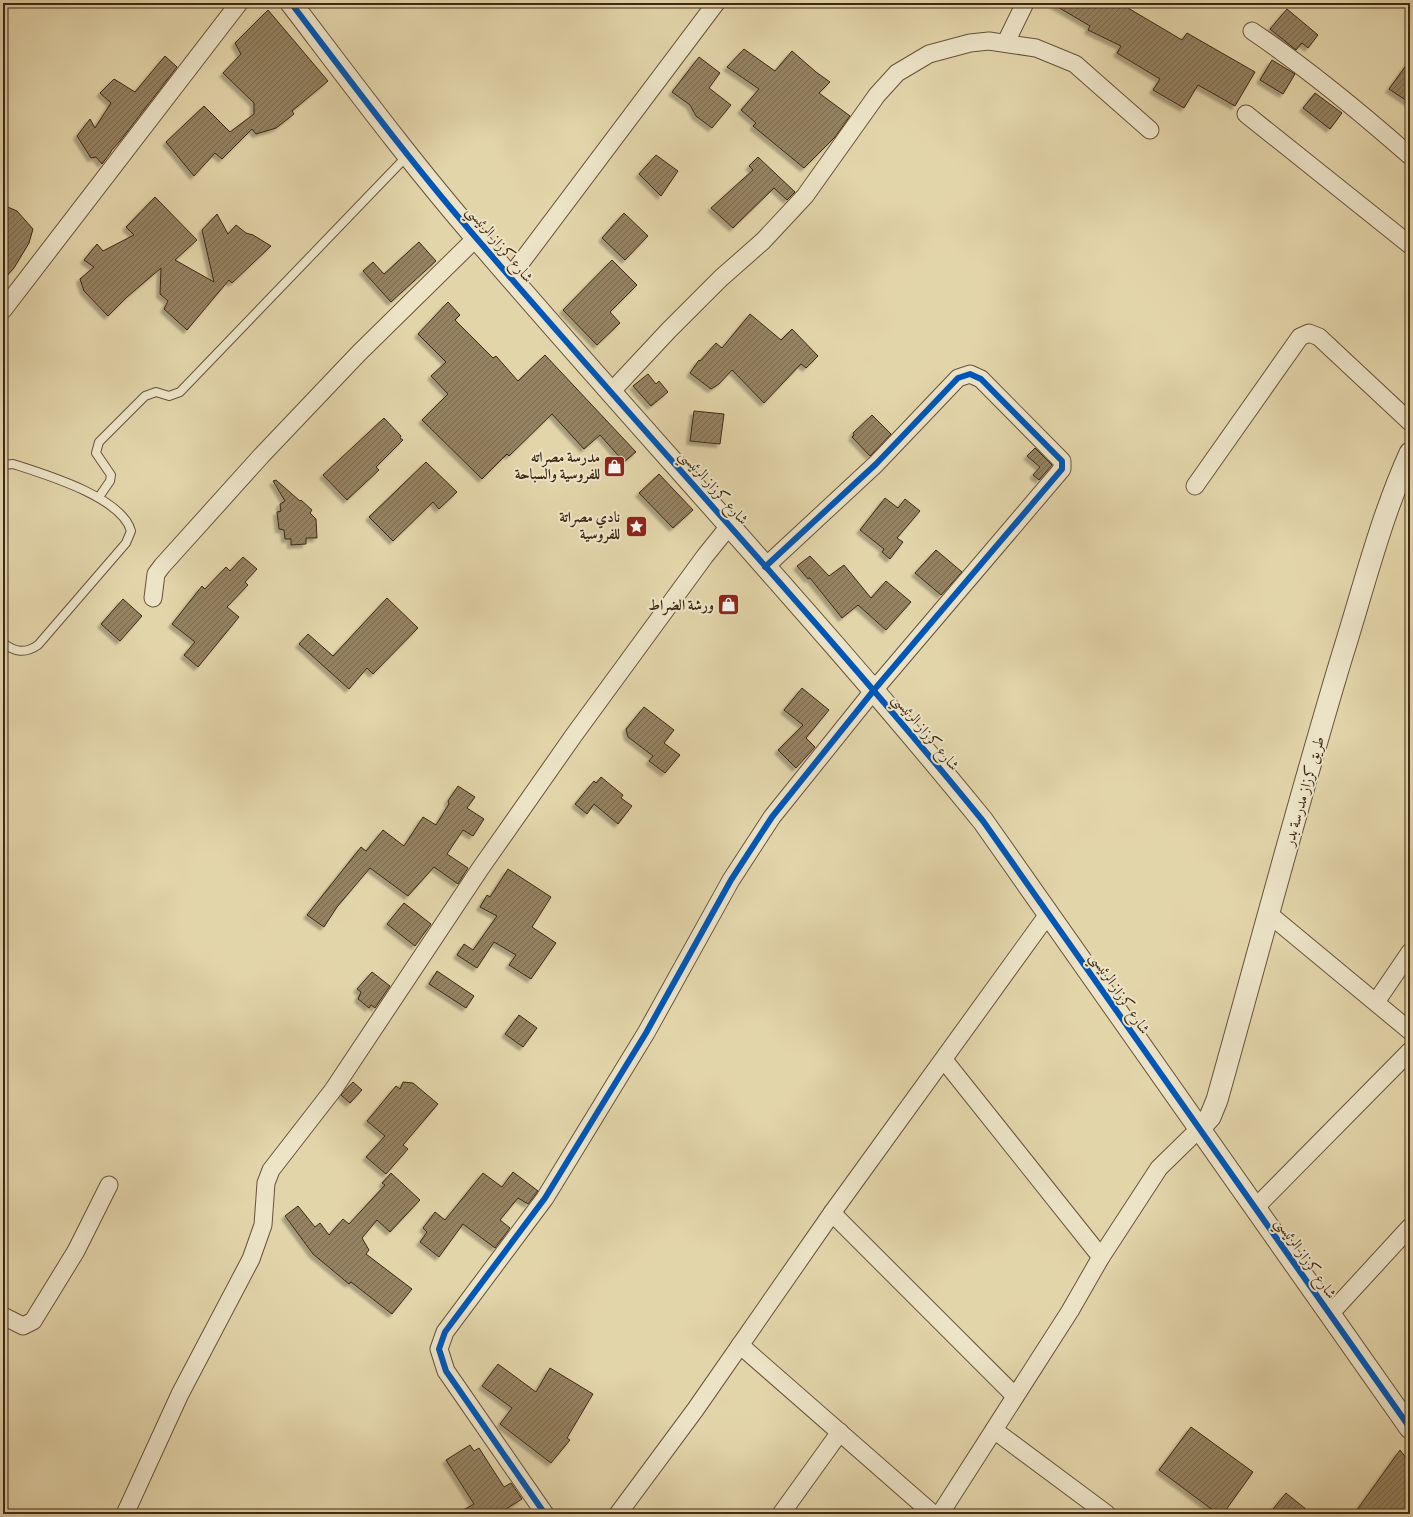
<svg xmlns="http://www.w3.org/2000/svg" width="1413" height="1517" font-family="Alegreya,Amiri,serif">
  <style>
    .building { fill: url(#building-hatch); stroke: #3e2813; filter: url(#shadow) }
    .lines { fill: none; stroke-linecap: round; stroke-linejoin: round }
    .service-casing { stroke: #675339; stroke-width: 10 }
    .minor-casing { stroke: #675339; stroke-width: 19 }
    .tertiary-casing { stroke: #675339; stroke-width: 23 }
    .service { stroke: #ede4c8; stroke-width: 8 }
    .minor { stroke: #ede4c8; stroke-width: 17 }
    .tertiary { stroke: #ede4c8; stroke-width: 21 }
    .cycleway-casing { stroke: #ede4c8; stroke-width: 8 }
    .cycleway { stroke: #0057b8; stroke-width: 6 }
    .labels { text-anchor: middle; stroke-width: 4; stroke-linejoin: round; paint-order: stroke }
    .street-label { font-size: 15px; fill: #3e2813; stroke: #ede4c8 }
    .poi-label { font-size: 15px; font-weight: bold; fill: #3e2813; stroke: #ede4c8; text-anchor: end }
  </style>
  <defs>
    <pattern id="building-hatch" width="6" height="6" patternUnits="userSpaceOnUse"><rect width="6" height="6" fill="#948262"/><path d="M-1 1l2-2M0 6l6-6M5 7l2-2" fill="none" stroke="#7a6a50"/></pattern>
    <filter id="shadow"><feDropShadow dx="-3.5" dy="3.5" stdDeviation="1" flood-color="#0004"/></filter>
  </defs>
  <rect width="100%" height="100%" fill="#e3d5aa"/>
  <filter id="stains"><feTurbulence type="fractalNoise" baseFrequency=".005" numOctaves="4"/><feColorMatrix values="0 0 0 0 .2 0 0 0 0 .09 0 0 0 0 .02 0 0 0 .5 -.17"/></filter>
  <radialGradient id="worn" r=".72"><stop offset=".6" stop-color="#630" stop-opacity="0"/><stop offset="1" stop-color="#630" stop-opacity=".3"/></radialGradient>
  <g class="building">
    <polygon points="1051,3 1131,3 1128,8 1182,40 1187,33 1255,72 1235,106 1198,85 1184,108 1153,90 1160,79 1117,53 1121,46 1088,30 1090,26"/>
    <polygon points="1287,9 1318,35 1308,48 1302,43 1296,50 1270,29"/>
    <polygon points="268,10 328,81 292,111 294,114 276,128 256,134 252,129 222,159 215,153 194,176 166,142 204,106 230,132 254,114 254,103 223,73 241,54 235,43"/>
    <polygon points="744,49 775,71 792,51 816,72 830,82 819,93 850,116 835,137 804,168 753,126 756,123 741,110 759,89 727,67"/>
    <polygon points="165,56 177,67 120,141 111,151 111,152 102,164 96,157 91,158 77,136 90,119 95,128 111,103 100,93 114,79 135,92"/>
    <polygon points="699,57 720,73 709,88 731,105 712,128 696,116 690,105 672,92"/>
    <polygon points="1272,60 1295,74 1283,94 1260,80"/>
    <polygon points="1410,60 1410,103 1389,89"/>
    <polygon points="1315,93 1342,113 1330,129 1303,108"/>
    <polygon points="656,155 678,171 661,196 639,174"/>
    <polygon points="758,157 795,192 787,200 774,188 733,228 711,208 753,170 749,166"/>
    <polygon points="155,197 197,240 175,260 214,282 202,230 217,214 228,234 236,225 246,233 253,235 271,246 232,283 229,280 187,330 164,309 168,301 160,294 161,268 127,297 108,316 84,291 80,279 94,267 84,260 97,244 103,251 134,235 126,227"/>
    <polygon points="3,205 17,211 33,229 29,243 14,268 3,280"/>
    <polygon points="624,213 648,236 625,260 602,238"/>
    <polygon points="419,242 436,261 391,302 363,271 373,262 384,274"/>
    <polygon points="612,260 637,285 610,312 620,323 597,345 563,310"/>
    <polygon points="448,302 460,315 455,320 493,358 496,356 518,381 545,355 636,452 624,462 600,435 584,449 552,414 509,456 507,454 482,479 422,420 448,394 431,376 446,362 418,334"/>
    <polygon points="750,314 781,340 792,329 818,356 806,368 801,364 764,403 732,370 719,384 711,389 690,373 699,360 700,361 716,343 722,348"/>
    <polygon points="648,374 656,384 659,381 668,392 651,406 633,386"/>
    <polygon points="694,411 724,414 720,444 690,441"/>
    <polygon points="872,415 891,434 870,456 852,437 854,435 853,433"/>
    <polygon points="384,418 401,436 400,438 403,440 376,467 379,470 347,500 323,475"/>
    <polygon points="1035,448 1052,465 1039,480 1033,475 1040,467 1027,456"/>
    <polygon points="426,462 457,492 439,509 433,502 393,541 369,517"/>
    <polygon points="659,474 693,510 673,528 639,493"/>
    <polygon points="276,480 300,501 301,500 312,510 310,513 316,519 317,538 306,538 306,544 291,545 291,539 285,539 284,530 279,529 277,512 281,511 280,504 285,501 273,481"/>
    <polygon points="885,498 898,508 905,499 920,511 897,538 903,542 890,559 882,552 884,549 860,530"/>
    <polygon points="936,550 962,572 941,595 915,573"/>
    <polygon points="810,556 829,576 844,565 871,598 886,581 911,602 886,630 858,605 842,618 810,578 808,579 797,566"/>
    <polygon points="243,557 257,569 245,582 248,585 227,607 239,617 198,667 184,655 195,642 172,624 202,586 205,589 226,567 230,571"/>
    <polygon points="387,598 418,628 373,674 367,668 349,689 299,644 308,634 333,656"/>
    <polygon points="123,599 142,616 120,641 101,624"/>
    <polygon points="802,688 829,710 806,738 815,747 796,768 778,750 803,725 784,710"/>
    <polygon points="644,707 674,730 664,743 680,755 665,773 649,761 653,756 628,737 626,729"/>
    <polygon points="601,777 623,795 621,798 632,806 618,824 594,804 587,814 575,804 594,781 596,783"/>
    <polygon points="458,786 475,797 467,808 484,819 473,836 463,830 447,854 468,868 458,884 434,867 408,896 370,868 337,907 324,927 307,915 361,847 366,851 383,830 404,846 423,817 436,825 449,804 448,801"/>
    <polygon points="508,869 551,897 532,927 556,943 531,979 509,965 516,955 494,942 477,968 457,955 464,944 473,950 497,916 480,907 487,895 490,897"/>
    <polygon points="404,903 431,924 415,946 387,924"/>
    <polygon points="437,971 474,996 466,1008 429,984"/>
    <polygon points="372,972 390,986 375,1008 371,1005 369,1008 358,999 361,992 357,989"/>
    <polygon points="519,1015 537,1028 523,1047 505,1034"/>
    <polygon points="353,1082 362,1090 350,1103 341,1095"/>
    <polygon points="403,1082 413,1083 438,1104 403,1145 408,1149 386,1174 366,1157 385,1136 367,1121 396,1086 400,1089"/>
    <polygon points="513,1172 538,1191 528,1204 518,1198 500,1220 510,1228 495,1248 463,1224 439,1257 420,1242 427,1232 423,1228 435,1212 445,1220 483,1173 502,1187"/>
    <polygon points="391,1173 420,1200 390,1232 377,1220 362,1238 369,1250 366,1254 412,1289 392,1314 351,1282 349,1284 313,1254 285,1216 298,1206 315,1227 320,1223 329,1235 343,1219 349,1224 385,1185 382,1183"/>
    <polygon points="498,1364 536,1392 550,1368 593,1394 567,1438 570,1440 551,1463 500,1424 512,1408 482,1386"/>
    <polygon points="1191,1427 1253,1472 1223,1514 1218,1514 1159,1470"/>
    <polygon points="470,1445 474,1451 479,1448 504,1487 511,1483 522,1499 498,1514 456,1514 474,1504 446,1460"/>
    <polygon points="1400,1450 1410,1463 1410,1514 1354,1514"/>
    <polygon points="1286,1493 1312,1514 1269,1514"/>
  </g>
  <g class="lines">
    <defs>
      <g id="service">
        <path d="M3 465 13 464C44 474 122 497 131 531L126 543 38 645C25 654 15 652 3 643"/>
        <polyline points="99,497 110,481 111,475 96,453 99,442 145,396 156,392 169,396 180,392 408,155"/>
      </g>
      <g id="minor">
        <path d="M1252 31C1308 69 1359 111 1410 156"/>
        <polyline points="1006,42 1025,3"/>
        <polyline points="1246,114 1410,245"/>
        <polyline points="510,277 716,3"/>
        <polyline points="3,310 239,3"/>
        <polyline points="611,392 669,330 721,278 763,241 805,196 877,95 897,73 929,54 970,43 989,41 1036,48 1075,64 1150,130"/>
        <polyline points="1195,486 1300,337 1309,333 1319,337 1410,422"/>
        <polyline points="153,598 156,574 162,566 262,455 359,353 476,238"/>
        <polyline points="1269,914 1410,1031"/>
        <polyline points="1376,1002 1410,952"/>
        <polyline points="944,1060 1101,1257"/>
        <polyline points="1255,1208 1410,1051"/>
        <polyline points="832,1213 1015,1396"/>
        <polyline points="1330,1314 1410,1227"/>
        <polyline points="3,1316 23,1326 33,1321 76,1251 109,1185"/>
        <polyline points="740,1345 933,1514"/>
        <polyline points="994,1430 1107,1514"/>
        <polyline points="125,1514 180,1394 251,1259 263,1225 266,1183 271,1170 333,1090 480,869 574,735 705,556 730,525"/>
        <polyline points="545,1514 446,1371 439,1349 445,1332 545,1198 646,1033 731,880 772,817 874,690 1062,469 1062,461 981,379 970,374 958,378 876,464 765,567"/>
        <polyline points="618,1514 695,1410 832,1213 1049,913"/>
        <polyline points="781,1514 840,1432"/>
        <polyline points="940,1514 1070,1311 1101,1257 1159,1168 1200,1128"/>
      </g>
      <g id="tertiary">
        <path d="M291 3C352 83 412 164 478 240 645 435 821 622 983 821L1410 1428"/>
        <path d="M1200 1128 1210 1117 1217 1100C1259 951 1298 801 1343 653 1364 586 1381 517 1410 453"/>
      </g>
    </defs>
    <use href="#service" class="service-casing"/>
    <use href="#minor" class="minor-casing"/>
    <use href="#tertiary" class="tertiary-casing"/>
    <use href="#service" class="service"/>
    <use href="#minor" class="minor"/>
    <use href="#tertiary" class="tertiary"/>
    <defs>
      <g id="cycleway">
        <path d="M291 3C352 83 412 164 478 240 645 435 821 622 983 821L1410 1428"/>
        <polyline points="545,1514 446,1371 439,1349 445,1332 545,1198 646,1033 731,880 772,817 874,690 1062,469 1062,461 981,379 970,374 958,378 876,464 765,567"/>
      </g>
    </defs>
    <use href="#cycleway" class="cycleway-casing"/>
    <use href="#cycleway" class="cycleway"/>
  </g>
  <defs>
    <symbol id="shop-square" viewBox="-11 -11 22 22"><rect x="-9" y="-9" width="18" height="18" rx="4" fill="#8f2418" stroke="#ede4c8"/><path d="M-5-2.5h2.3a2.7 3.5 0 0 1 5.4 0H5L5.5 6h-11ZM-1.5-2.5h3a1.5 2.3 0 0 0-3 0Z" fill="#fff"/></symbol>
    <symbol id="sight-square" viewBox="-11 -11 22 22"><rect x="-9" y="-9" width="18" height="18" rx="4" fill="#8f2418" stroke="#ede4c8"/><path d="M0-6L1.8-2.2L6-1.7L2.9 1.2L3.7 5.4L0 3.3L-3.7 5.4L-2.9 1.2L-6-1.7L-1.8-2.2Z" fill="#fff"/></symbol>
  </defs>
  <g fill-rule="evenodd">
    <use href="#shop-square" x="602" y="454" width="25" height="25"/>
    <use href="#sight-square" x="624" y="514" width="25" height="25"/>
    <use href="#shop-square" x="716" y="592" width="25" height="25"/>
  </g>
  <g class="labels">
    <g class="street-label">
      <text transform="translate(500 244) rotate(50)" y="5">شارع كرزاز الرئيسي</text>
      <text transform="translate(714 487) rotate(48)" y="5">شارع كرزاز الرئيسي</text>
      <text transform="translate(926 732) rotate(50)" y="5">شارع كرزاز الرئيسي</text>
      <text transform="translate(1304 791) rotate(-74)" y="5">طريق كرزاز مدرسة بدر</text>
      <text transform="translate(1120 993) rotate(56)" y="5">شارع كرزاز الرئيسي</text>
      <text transform="translate(1306 1258) rotate(55)" y="5">شارع كرزاز الرئيسي</text>
    </g>
    <g class="poi-label">
      <text x="600" y="462">مدرسة مصراته<tspan x="600" dy="17">للفروسية والسباحة</tspan></text>
      <text x="620" y="522">نادي مصراتة<tspan x="620" dy="17">للفروسية</tspan></text>
      <text x="714" y="610">ورشة الضراط</text>
    </g>
  </g>
  <rect width="1413" height="1517" fill="none" stroke="#e3d5aa" stroke-width="16"/>
  <rect x="4" y="4" width="1405" height="1509" fill="none" stroke="#3e2813" stroke-width="2"/>
  <rect x="8" y="8" width="1397" height="1501" fill="none" stroke="#3e2813"/>
  <rect width="100%" height="100%" filter="url(#stains)"/>
  <rect width="100%" height="100%" fill="url(#worn)"/>
</svg>
